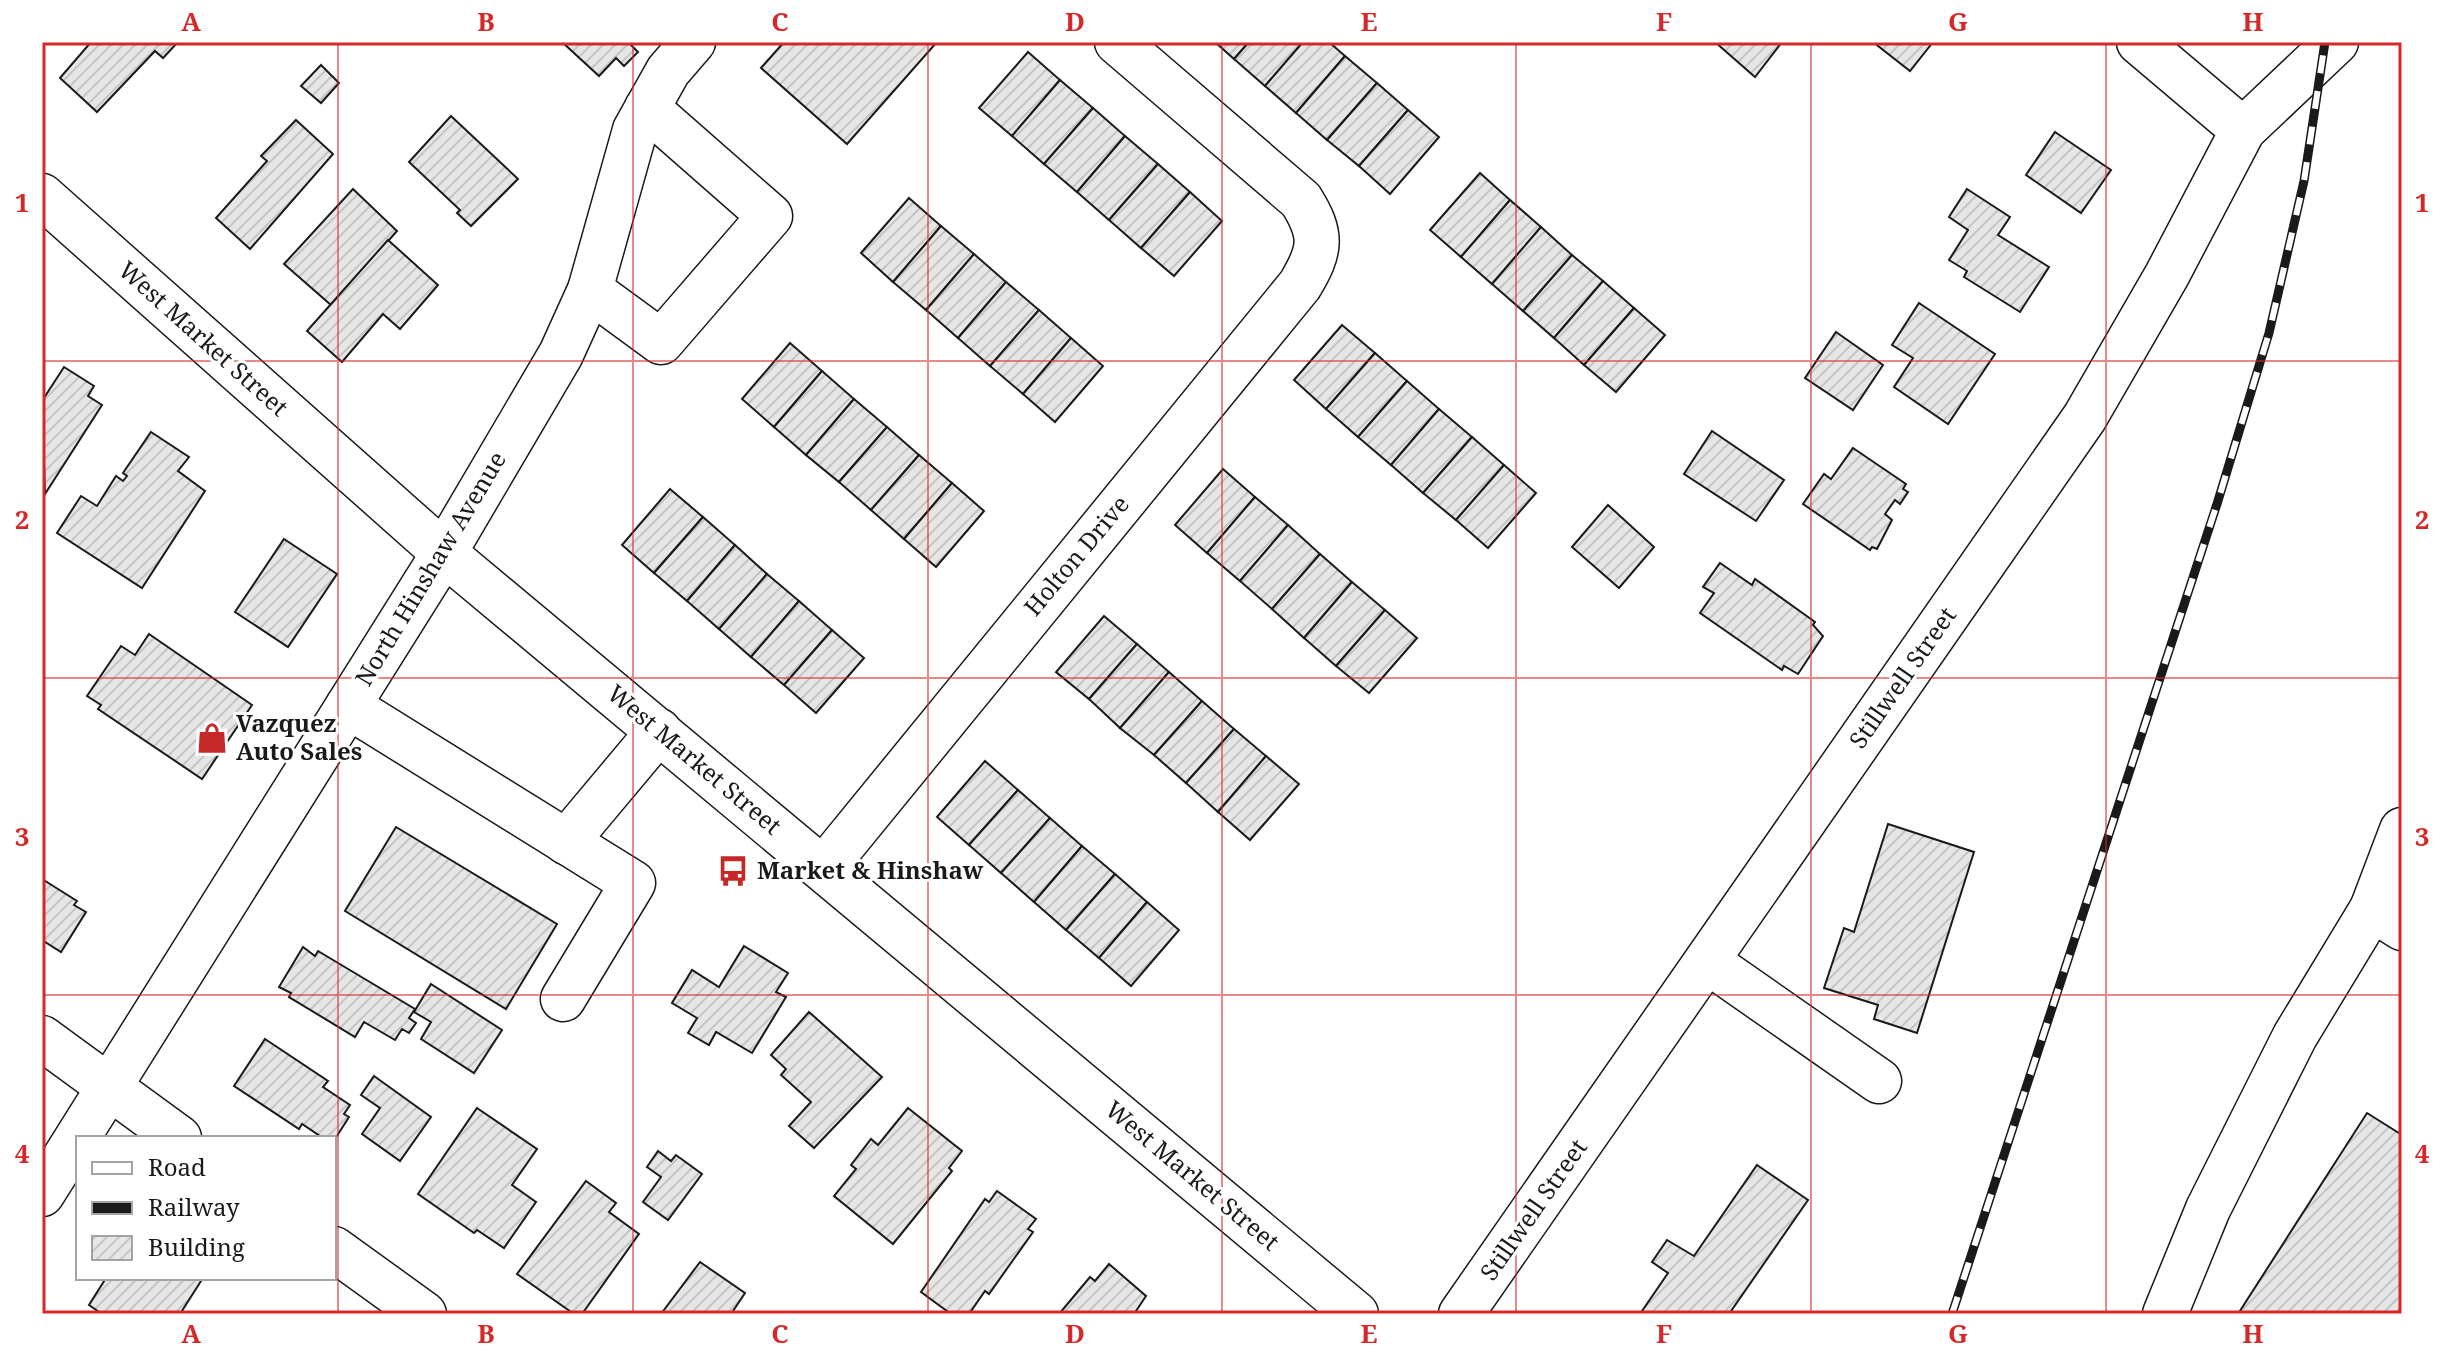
<svg xmlns="http://www.w3.org/2000/svg" width="2444" height="1356" font-family="'Noto Serif',serif">
  <style>
    .building { fill: url(#building-hatch); stroke: #1a1a1a; stroke-width: 2 }
    .lines { fill: none; stroke-linecap: round; stroke-linejoin: round }
    .minor-casing { stroke: #1a1a1a; stroke-width: 47 }
    .major-casing { stroke: #1a1a1a; stroke-width: 47 }
    .minor { stroke: #fff; stroke-width: 44 }
    .major { stroke: #fff; stroke-width: 44 }
    .rail-casing { stroke: #1a1a1a; stroke-width: 9 }
    .rail { stroke: #fff; stroke-width: 6; stroke-dasharray: 18; stroke-linecap: butt }
    .grid { fill: none; stroke: #d62828; stroke-width: 2; stroke-opacity: 0.55 }
    .labels { text-anchor: middle; stroke-width: 6; stroke-linejoin: round; paint-order: stroke }
    .street-label { font-size: 24px; fill: #1a1a1a; stroke: #fff }
    .poi-label { font-size: 24px; font-weight: bold; fill: #1a1a1a; stroke: #fff; text-anchor: start }
    .neatline { fill: none; stroke: #d62828; stroke-width: 3 }
    .grid-label { font-size: 26px; text-anchor: middle; font-weight: bold; fill: #d62828 }
  </style>
  <defs>
    <pattern id="building-hatch" width="6" height="6" patternUnits="userSpaceOnUse" patternTransform="scale(2)"><rect width="6" height="6" fill="#e6e6e6"/><path d="M-1 1l2-2M0 6l6-6M5 7l2-2" fill="none" stroke="#c5c5c5"/></pattern>
  </defs>
  <rect width="100%" height="100%" fill="#fff"/>
  <g class="building">
    <polygon points="91,42 178,42 163,58 155,51 97,112 60,78"/>
    <polygon points="562,42 628,42 638,52 624,66 616,58 599,76"/>
    <polygon points="784,42 937,42 847,144 761,68"/>
    <polygon points="1215,42 1249,42 1234,59"/>
    <polygon points="1249,42 1303,42 1265,86 1234,59"/>
    <polygon points="1303,42 1329,42 1345,56 1296,113 1265,86"/>
    <polygon points="1715,42 1782,42 1755,77"/>
    <polygon points="1873,42 1933,42 1910,71"/>
    <polygon points="1028,52 1060,80 1012,136 979,108"/>
    <polygon points="1345,56 1377,83 1327,140 1296,113"/>
    <polygon points="321,65 339,83 321,103 301,86"/>
    <polygon points="1060,80 1093,108 1044,164 1012,136"/>
    <polygon points="1377,83 1408,110 1359,166 1327,140"/>
    <polygon points="1093,108 1125,136 1077,192 1044,164"/>
    <polygon points="1408,110 1439,137 1390,194 1359,166"/>
    <polygon points="451,116 518,179 471,226 457,213 460,210 409,162"/>
    <polygon points="296,120 333,154 250,249 216,218 267,161 261,156"/>
    <polygon points="2055,132 2111,170 2081,213 2026,175"/>
    <polygon points="1125,136 1158,164 1109,220 1077,192"/>
    <polygon points="1158,164 1190,192 1141,248 1109,220"/>
    <polygon points="1480,173 1510,200 1461,257 1430,230"/>
    <polygon points="353,189 397,231 331,305 284,264"/>
    <polygon points="1967,189 2010,217 1998,235 2049,267 2020,312 1964,277 1967,271 1949,260 1968,230 1949,217"/>
    <polygon points="1190,192 1222,221 1174,276 1141,248"/>
    <polygon points="909,198 941,226 893,282 861,253"/>
    <polygon points="1510,200 1541,227 1492,284 1461,257"/>
    <polygon points="941,226 974,254 926,310 893,282"/>
    <polygon points="1541,227 1572,255 1523,311 1492,284"/>
    <polygon points="388,240 438,285 400,329 383,314 342,362 307,331"/>
    <polygon points="974,254 1006,282 958,338 926,310"/>
    <polygon points="1572,255 1603,281 1554,338 1523,311"/>
    <polygon points="1603,281 1634,308 1584,365 1554,338"/>
    <polygon points="1006,282 1039,310 990,366 958,338"/>
    <polygon points="1919,303 1995,354 1948,424 1894,387 1913,358 1892,345"/>
    <polygon points="1634,308 1665,335 1616,392 1584,365"/>
    <polygon points="1039,310 1071,338 1023,394 990,366"/>
    <polygon points="1342,325 1375,353 1326,409 1294,380"/>
    <polygon points="1836,332 1883,365 1853,410 1805,378"/>
    <polygon points="1071,338 1103,366 1055,422 1023,394"/>
    <polygon points="790,343 822,371 774,427 742,399"/>
    <polygon points="1375,353 1407,381 1358,437 1326,409"/>
    <polygon points="64,367 94,386 88,396 102,405 45,494 42,401"/>
    <polygon points="822,371 854,399 806,455 774,427"/>
    <polygon points="1407,381 1439,409 1391,465 1358,437"/>
    <polygon points="854,399 887,427 839,482 806,455"/>
    <polygon points="1439,409 1472,437 1423,493 1391,465"/>
    <polygon points="887,427 919,455 871,510 839,482"/>
    <polygon points="1712,431 1784,480 1756,521 1684,474"/>
    <polygon points="151,432 189,457 178,471 205,491 142,588 57,533 81,496 97,506 116,476 123,481 127,476 123,473"/>
    <polygon points="1472,437 1504,465 1456,520 1423,493"/>
    <polygon points="1853,448 1906,484 1903,489 1908,492 1900,504 1895,500 1885,514 1892,520 1877,549 1872,547 1870,550 1803,504 1824,474 1831,479"/>
    <polygon points="919,455 952,483 904,539 871,510"/>
    <polygon points="1504,465 1536,493 1488,548 1456,520"/>
    <polygon points="1223,469 1255,497 1207,553 1175,525"/>
    <polygon points="952,483 984,511 936,567 904,539"/>
    <polygon points="670,489 703,517 654,573 622,545"/>
    <polygon points="1255,497 1288,525 1240,581 1207,553"/>
    <polygon points="1608,505 1654,547 1619,588 1572,547"/>
    <polygon points="703,517 735,545 687,601 654,573"/>
    <polygon points="1288,525 1320,554 1272,609 1240,581"/>
    <polygon points="284,539 337,574 288,647 235,612"/>
    <polygon points="735,545 767,574 719,629 687,601"/>
    <polygon points="1320,554 1352,582 1304,638 1272,609"/>
    <polygon points="1720,563 1752,585 1755,579 1815,622 1813,625 1823,636 1798,674 1784,666 1782,670 1700,613 1714,593 1703,587"/>
    <polygon points="767,574 799,601 751,657 719,629"/>
    <polygon points="1352,582 1385,610 1336,666 1304,638"/>
    <polygon points="799,601 832,630 784,685 751,657"/>
    <polygon points="1385,610 1417,638 1369,693 1336,666"/>
    <polygon points="1104,616 1137,644 1089,699 1056,672"/>
    <polygon points="832,630 864,658 816,713 784,685"/>
    <polygon points="149,634 252,705 202,779 98,709 101,705 87,696 121,646 135,655"/>
    <polygon points="1137,644 1169,672 1120,728 1089,699"/>
    <polygon points="1169,672 1202,701 1154,755 1120,728"/>
    <polygon points="1202,701 1234,729 1186,783 1154,755"/>
    <polygon points="1234,729 1266,756 1218,812 1186,783"/>
    <polygon points="1266,756 1299,784 1250,840 1218,812"/>
    <polygon points="985,761 1018,790 969,845 937,817"/>
    <polygon points="1018,790 1050,818 1001,873 969,845"/>
    <polygon points="1050,818 1082,846 1034,902 1001,873"/>
    <polygon points="1888,824 1974,852 1917,1033 1874,1019 1878,1005 1824,988 1844,928 1854,932"/>
    <polygon points="396,827 557,924 506,1009 345,911"/>
    <polygon points="1082,846 1115,874 1066,930 1034,902"/>
    <polygon points="1115,874 1147,902 1099,958 1066,930"/>
    <polygon points="42,879 77,901 74,905 86,912 61,952 42,940"/>
    <polygon points="1147,902 1179,930 1131,986 1099,958"/>
    <polygon points="744,946 788,973 776,992 786,997 752,1053 716,1032 709,1045 688,1033 697,1018 672,1003 692,970 719,987"/>
    <polygon points="303,947 315,956 318,951 415,1009 409,1018 416,1023 409,1033 402,1029 395,1040 364,1022 355,1037 289,997 291,993 279,987"/>
    <polygon points="431,984 502,1030 474,1073 421,1039 431,1022 414,1012"/>
    <polygon points="809,1012 882,1077 814,1148 789,1126 811,1102 781,1075 786,1069 771,1055"/>
    <polygon points="265,1039 328,1081 323,1087 350,1105 344,1114 349,1117 335,1139 323,1138 302,1124 299,1129 234,1086"/>
    <polygon points="374,1076 431,1117 400,1161 362,1134 380,1108 361,1095"/>
    <polygon points="477,1108 537,1149 512,1185 536,1202 504,1248 477,1230 474,1233 418,1194"/>
    <polygon points="908,1108 962,1151 949,1168 952,1171 893,1244 834,1196 856,1169 851,1165 871,1139 878,1145"/>
    <polygon points="2367,1113 2402,1135 2402,1314 2238,1314"/>
    <polygon points="658,1151 671,1161 676,1155 702,1174 668,1220 643,1202 661,1177 647,1167"/>
    <polygon points="1757,1165 1808,1200 1729,1314 1640,1314 1668,1273 1652,1262 1667,1240 1694,1256"/>
    <polygon points="586,1181 616,1203 609,1212 639,1234 582,1314 574,1314 517,1274"/>
    <polygon points="997,1191 1036,1219 1028,1229 1033,1232 989,1294 985,1291 969,1314 951,1314 921,1292 985,1199 989,1202"/>
    <polygon points="700,1262 745,1293 731,1314 661,1314"/>
    <polygon points="1109,1264 1146,1296 1134,1314 1059,1314 1090,1277 1095,1281"/>
    <polygon points="106,1278 197,1278 201,1281 180,1314 102,1314 89,1305"/>
  </g>
  <g class="lines">
    <defs>
      <g id="minor">
        <polyline points="2139,42 2243,130"/>
        <polyline points="42,196 444,553 561,354 590,290 635,130 668,71 693,42"/>
        <polyline points="590,290 661,342 770,216 647,108"/>
        <polyline points="348,706 633,883 563,999"/>
        <polyline points="566,842 659,731"/>
        <path d="M824 868 1300 285C1321 250 1323 235 1301 200L1117 42"/>
        <polyline points="2372,909 2402,830"/>
        <polyline points="1707,961 1879,1081"/>
        <polyline points="42,1038 179,1138"/>
        <polyline points="334,1249 424,1314"/>
        <polyline points="1461,1314 2085,417 2167,275 2243,130 2336,42"/>
        <polyline points="2165,1314 2208,1209 2295,1036 2372,909 2402,928"/>
      </g>
      <polyline id="major" points="42,1194 444,553 1356,1314"/>
    </defs>
    <use href="#minor" class="minor-casing"/>
    <use href="#major" class="major-casing"/>
    <use href="#minor" class="minor"/>
    <use href="#major" class="major"/>
    <defs>
      <polyline id="rail" points="1952,1314 2217,504 2269,333 2304,181 2325,42"/>
    </defs>
    <use href="#rail" class="rail-casing"/>
    <use href="#rail" class="rail"/>
  </g>
  <path class="grid" d="M338 42V1314M633 42V1314M928 42V1314M1222 42V1314M1516 42V1314M1811 42V1314M2106 42V1314M42 361H2402M42 678H2402M42 995H2402"/>
  <defs>
    <symbol id="shop-bare" viewBox="-9 -9 18 18"><path d="M-5-2.5h2.3a2.7 3.5 0 0 1 5.4 0H5L5.5 6h-11ZM-1.5-2.5h3a1.5 2.3 0 0 0-3 0Z" fill="#c62828" stroke="#fff" stroke-width="2.5" paint-order="stroke"/></symbol>
    <symbol id="bus-bare" viewBox="-9 -9 18 18"><path d="M-5-6H5V4H4V6H2V4H-2V6H-4V4H-5ZM-3.5-4V0h7V-4ZM-3.5 1.2v1.5H-2V1.2ZM2 1.2v1.5H3.5V1.2Z" fill="#c62828" stroke="#fff" stroke-width="2.5" paint-order="stroke"/></symbol>
  </defs>
  <g fill-rule="evenodd">
    <use href="#shop-bare" x="190" y="716" width="44" height="44"/>
    <use href="#bus-bare" x="711" y="849" width="44" height="44"/>
  </g>
  <g class="labels">
    <g class="street-label">
      <text transform="translate(203 339) rotate(42)" y="8">West Market Street</text>
      <text transform="translate(1077 556) rotate(-50)" y="8">Holton Drive</text>
      <text transform="translate(431 569) rotate(-59)" y="8">North Hinshaw Avenue</text>
      <text transform="translate(1903 678) rotate(-55)" y="8">Stillwell Street</text>
      <text transform="translate(694 760) rotate(40)" y="8">West Market Street</text>
      <text transform="translate(1192 1176) rotate(40)" y="8">West Market Street</text>
      <text transform="translate(1534 1210) rotate(-55)" y="8">Stillwell Street</text>
    </g>
    <g class="poi-label">
      <text x="236" y="732">Vazquez<tspan x="236" dy="28">Auto Sales</tspan></text>
      <text x="757" y="879">Market &amp; Hinshaw</text>
    </g>
  </g>
  <rect width="2444" height="1356" fill="none" stroke="#ffffff" stroke-width="88"/>
  <rect x="76" y="1136" width="260" height="144" fill="#ffffff" stroke="#a3a3a3" stroke-width="2"/>
  <rect x="92" y="1162" width="40" height="12" fill="#ffffff" stroke="#a3a3a3" stroke-width="2"/>
  <text x="148" y="1176" font-size="24" fill="#1a1a1a">Road</text>
  <rect x="92" y="1202" width="40" height="12" fill="#1a1a1a" stroke="#a3a3a3" stroke-width="2"/>
  <text x="148" y="1216" font-size="24" fill="#1a1a1a">Railway</text>
  <rect x="92" y="1236" width="40" height="24" fill="url(#building-hatch)" stroke="#a3a3a3" stroke-width="2"/>
  <text x="148" y="1256" font-size="24" fill="#1a1a1a">Building</text>
  <rect x="44" y="44" width="2356" height="1268" class="neatline"/>
  <g class="grid-label">
    <text x="191" y="31">A</text>
    <text x="486" y="31">B</text>
    <text x="780" y="31">C</text>
    <text x="1075" y="31">D</text>
    <text x="1369" y="31">E</text>
    <text x="1664" y="31">F</text>
    <text x="1958" y="31">G</text>
    <text x="2253" y="31">H</text>
    <text x="22" y="212">1</text>
    <text x="2422" y="212">1</text>
    <text x="22" y="529">2</text>
    <text x="2422" y="529">2</text>
    <text x="22" y="846">3</text>
    <text x="2422" y="846">3</text>
    <text x="22" y="1163">4</text>
    <text x="2422" y="1163">4</text>
    <text x="191" y="1343">A</text>
    <text x="486" y="1343">B</text>
    <text x="780" y="1343">C</text>
    <text x="1075" y="1343">D</text>
    <text x="1369" y="1343">E</text>
    <text x="1664" y="1343">F</text>
    <text x="1958" y="1343">G</text>
    <text x="2253" y="1343">H</text>
  </g>
</svg>
